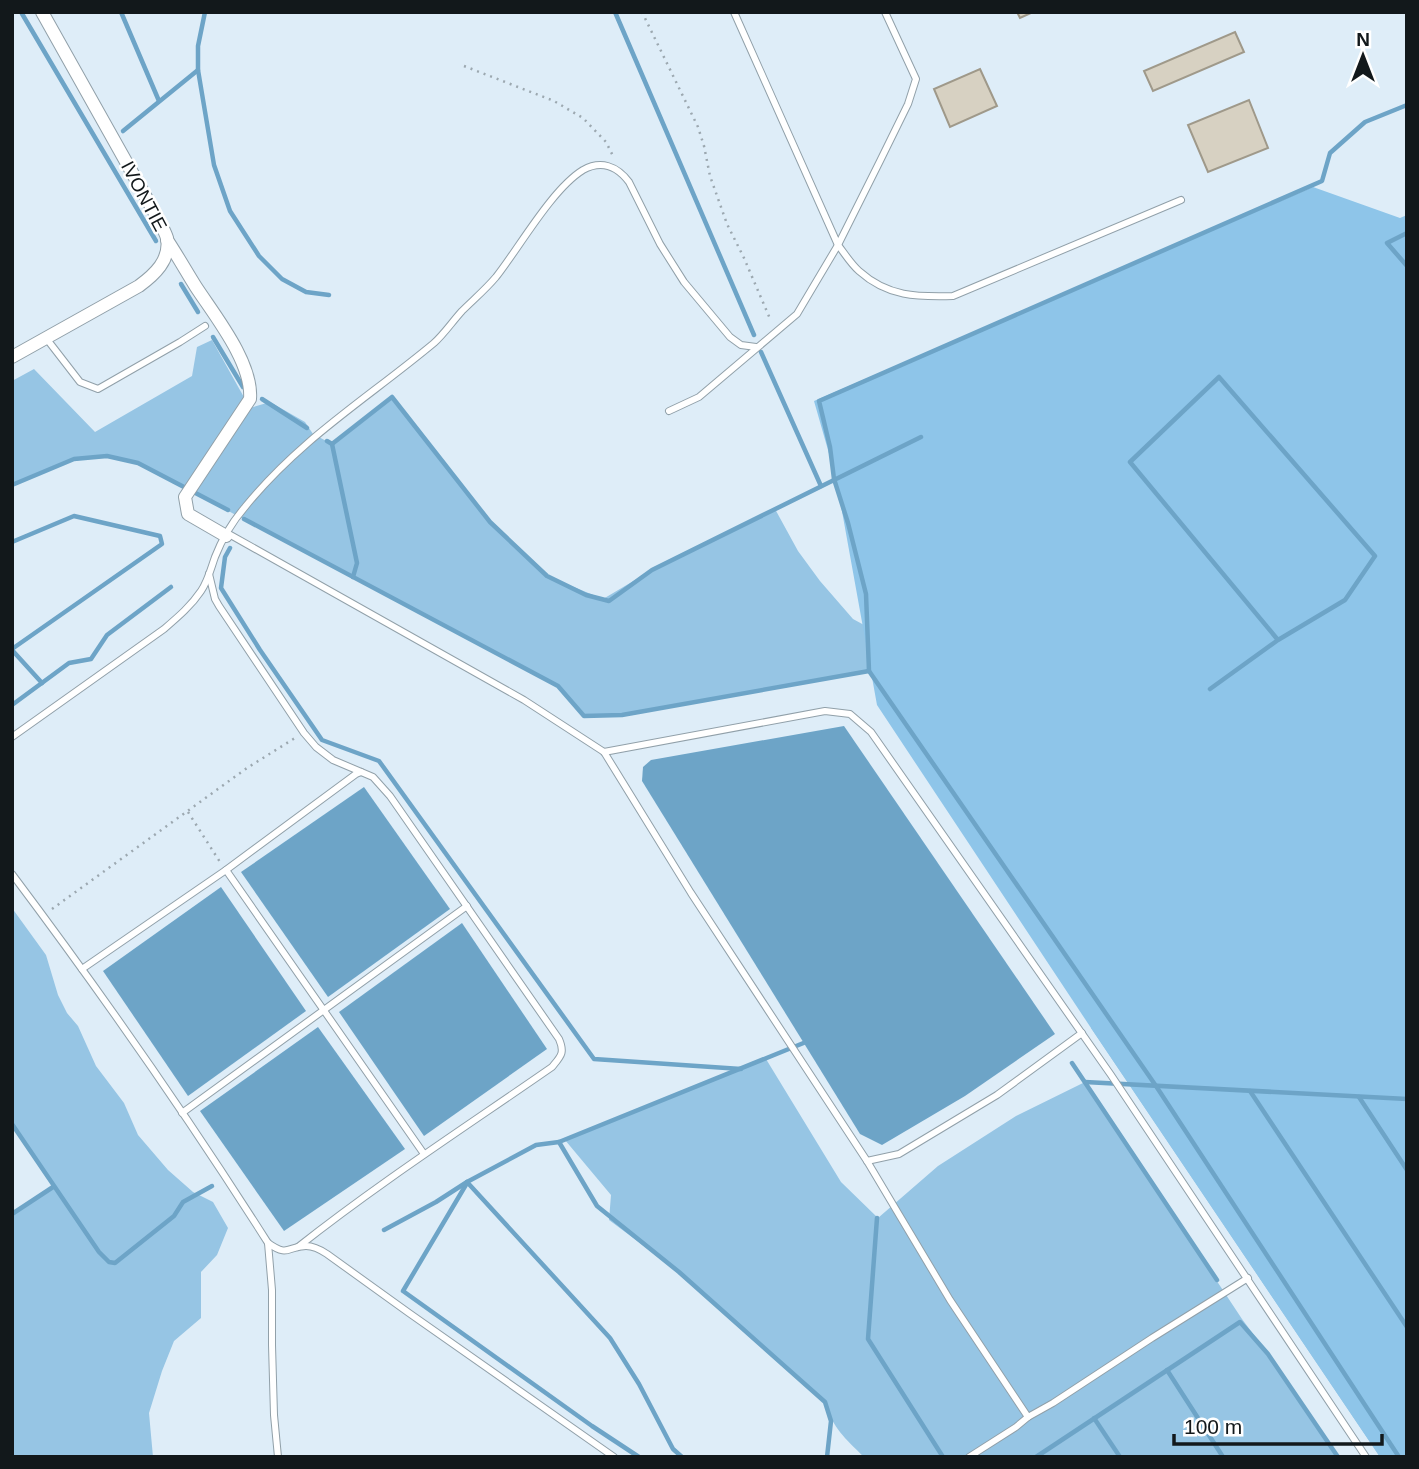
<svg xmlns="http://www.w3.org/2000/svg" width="1419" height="1469" viewBox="0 0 1419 1469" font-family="Helvetica,sans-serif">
<rect width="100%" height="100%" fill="#deedf8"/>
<g fill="#96c5e4">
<path d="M 212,340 L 250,408 L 270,402 L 305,422 L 313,434 L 332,444 L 392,397 L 490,522 L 547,576 L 603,599 L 652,570 L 775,509 L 798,551 L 820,581 L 853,619 L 888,638 L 1407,1457 L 1380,1457 L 1091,1028 L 1117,1030 L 869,671 L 622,715 L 584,716 L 558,686 L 138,463 L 107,456 L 74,459 L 12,485 L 12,381 L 34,369 L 95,432 L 192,376 L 197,347 Z"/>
<path d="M 12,908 L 46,955 L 58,995 L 67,1013 L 78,1026 L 96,1066 L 124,1103 L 138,1135 L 168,1170 L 193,1192 L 213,1202 L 228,1228 L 217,1255 L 201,1272 L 201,1318 L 174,1341 L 162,1371 L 149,1413 L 153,1457 L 12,1457 L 12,1214 L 53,1187 L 12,1124 Z"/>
<path d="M 766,1059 L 841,1182 L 878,1218 L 938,1166 L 1016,1116 L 1085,1082 L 1242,1319 L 1268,1354 L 1338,1457 L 864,1457 C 844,1437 834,1430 825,1402 L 679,1272 L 609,1220 L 611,1195 L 565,1140 Z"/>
</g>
<path fill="#8ec5e9" d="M 1313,187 L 1400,218 L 1407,215 L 1407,1457 L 1380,1457 L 1091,1028 L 877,705 L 836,478 L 814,401 Z"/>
<g fill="#6da4c7">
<path d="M 844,726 L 1055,1034 L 965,1096 L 882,1145 L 860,1134 L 642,781 L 643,767 L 651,760 Z"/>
<path d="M 364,787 L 450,909 L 328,997 L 241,872 Z"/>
<path d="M 221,887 L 306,1011 L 188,1096 L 103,971 Z"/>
<path d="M 462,923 L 547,1049 L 424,1136 L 339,1012 Z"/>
<path d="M 318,1027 L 405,1149 L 284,1231 L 200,1111 Z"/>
</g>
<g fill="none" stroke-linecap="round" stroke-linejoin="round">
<g stroke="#6da4c7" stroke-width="4.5">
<path d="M 21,12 L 156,241"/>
<path d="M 121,12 L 159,101"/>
<path d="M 205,12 L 198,46 L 198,70 L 214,165 L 230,211 L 259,256 L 282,279 L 306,292 L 329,295"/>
<path d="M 615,12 L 754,335"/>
<path d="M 123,131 L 198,70"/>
<path d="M 1407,233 L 1387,243 L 1407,266"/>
<path d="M 181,284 L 198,312"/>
<path d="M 213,337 L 243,387"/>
<path d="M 761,352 L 821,486"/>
<path d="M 262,399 L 307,428"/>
<path d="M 327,441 L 332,444 L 357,563 L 353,577"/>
<path d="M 332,444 L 392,397 L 490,522 L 547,576 L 586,595 L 609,601 L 652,570 L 921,437"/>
<path d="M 12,485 L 74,459 L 107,456 L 138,463 L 228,510"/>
<path d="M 244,519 L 558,686 L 584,716 L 622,715 L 869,671"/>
<path d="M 12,542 L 74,516 L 160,536 L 162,544 L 12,649"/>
<path d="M 230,548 L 225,557 L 221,588 L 260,650 L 322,740 L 379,761 L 594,1059 L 741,1069"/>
<path d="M 12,650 L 42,683"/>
<path d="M 1210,689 L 1278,640 L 1345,600 L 1375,556 L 1219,377 L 1130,462 L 1278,640"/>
<path d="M 12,705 L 69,663 L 91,659 L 107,635 L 171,587"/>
<path d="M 1072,1063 L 1217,1280"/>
<path d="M 1085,1082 L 1407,1099"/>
<path d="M 1250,1091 L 1407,1327"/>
<path d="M 1359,1097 L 1407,1170"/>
<path d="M 12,1124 L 99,1252 L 109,1262 L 115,1263 L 174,1216 L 183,1202 L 212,1186"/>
<path d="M 559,1142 L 597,1206 L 679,1272 L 825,1402 L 831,1421 L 827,1457"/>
<path d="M 467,1182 L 610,1338 L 639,1384 L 673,1449 L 682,1457"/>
<path d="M 467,1183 L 403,1291 L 592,1426 L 639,1457"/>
<path d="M 12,1214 L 53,1187"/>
<path d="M 877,1218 L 868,1339 L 943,1457"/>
<path d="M 384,1230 L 436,1202 L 467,1182 L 536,1145 L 559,1142 L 806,1042"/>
<path d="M 1167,1370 L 1223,1457"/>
<path d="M 1094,1418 L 1120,1457"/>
<path d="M 1036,1457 L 1240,1322 L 1268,1354 L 1338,1457"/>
<path d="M 1399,1457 L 1156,1086 L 869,671 L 866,594 L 848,523 L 834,479 L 830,447 L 819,401 L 1322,181 L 1330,153 L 1365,122 L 1407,105"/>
</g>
</g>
<g fill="#d7d1c2" stroke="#9f998a" stroke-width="2">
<path d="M 1017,12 L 1033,12 L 1020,18 Z"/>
<path d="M 1235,32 L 1244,52 L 1153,91 L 1144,71 Z"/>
<path d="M 980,69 L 997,106 L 950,127 L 934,89 Z"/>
<path d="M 1249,100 L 1268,148 L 1208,172 L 1188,125 Z"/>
</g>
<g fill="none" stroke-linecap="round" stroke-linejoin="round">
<g stroke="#91a0a9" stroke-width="8">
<g id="service">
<path d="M 734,12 L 838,245 C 845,254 851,264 859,271 C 888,297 917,297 953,296 L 1181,200"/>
<path d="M 46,338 L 80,382 L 98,389 L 180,342 L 205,326"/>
<path d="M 669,411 L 699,397 L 797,314 L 838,245 L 880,161 L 908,104 L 916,79 L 885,12"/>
<path d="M 227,533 L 524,700 L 604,752 L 691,893 L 867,1161 L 950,1300 L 1028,1417"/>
<path d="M 209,574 L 215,599 L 219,606 L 304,733 L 316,747 L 333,760 L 373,777 L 390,796 L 559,1039 C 565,1053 561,1056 552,1067 C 467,1126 379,1183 298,1247"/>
<path d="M 12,737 L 164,629 C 178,617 191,606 201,591 C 208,581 211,568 215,557 C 222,539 233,521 245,507 C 300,439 368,398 434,343 C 444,334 452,322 462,311 C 473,300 486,289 496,277 C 519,248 552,189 583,170 C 601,160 617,166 629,182 L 660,244 L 684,282 L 730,337 L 741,345 L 756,347"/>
<path d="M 604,752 L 825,711 L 850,714 L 871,732 L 1111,1075 L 1366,1457"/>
<path d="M 226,870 L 424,1154"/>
<path d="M 12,874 C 102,994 188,1117 268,1243 C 289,1258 287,1246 306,1246 C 314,1246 321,1250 327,1254 L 409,1313 L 614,1457"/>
<path d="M 82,969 L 226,870 L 356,774 L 361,772"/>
<path d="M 182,1113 L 467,906"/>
<path d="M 867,1161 L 899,1154 L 997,1095 L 1082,1033"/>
<path d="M 268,1243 L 272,1290 L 272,1345 L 274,1415 L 278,1457"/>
<path d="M 969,1457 L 1016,1427 L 1028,1417 L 1053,1403 L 1152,1338 L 1248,1278"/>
</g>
</g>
<g stroke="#91a0a9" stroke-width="14">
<g id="minor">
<path d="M 167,240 C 177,255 186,271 196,287 C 215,316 253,363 250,399 L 185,497 L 188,514 L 226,536"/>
<path d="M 12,357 L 139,286 C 154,275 171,260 167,238 C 165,231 160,223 157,217 L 42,12"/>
</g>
</g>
<g stroke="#9ca8b0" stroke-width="2.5" stroke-dasharray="2 5" stroke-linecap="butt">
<path d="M 642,12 L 698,127 L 704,146 L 710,176 L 727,224 L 744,258 L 771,321"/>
<path d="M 464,66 L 554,101 L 583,118 L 606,142 L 614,158"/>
<path d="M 188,812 L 220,862"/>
<path d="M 52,909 L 247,768 L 295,738"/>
</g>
<use href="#service" stroke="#fff" stroke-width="6"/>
<use href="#minor" stroke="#fff" stroke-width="12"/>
</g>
<g text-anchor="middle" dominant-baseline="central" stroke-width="5" stroke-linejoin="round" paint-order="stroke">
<g font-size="19" fill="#12181b" stroke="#fff">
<text transform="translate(144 196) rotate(62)">IVONTIE</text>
</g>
</g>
<rect width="1419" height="1469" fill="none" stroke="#12181b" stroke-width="28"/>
<g transform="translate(1363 56)" stroke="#ffffff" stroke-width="5" paint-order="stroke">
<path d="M0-5L12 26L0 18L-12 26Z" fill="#12181b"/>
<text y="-10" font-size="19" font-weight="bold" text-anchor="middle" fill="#12181b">N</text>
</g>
<path d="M1174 1434v10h208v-10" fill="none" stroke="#12181b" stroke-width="3.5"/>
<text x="1184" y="1434" font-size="21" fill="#12181b" stroke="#ffffff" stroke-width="5" paint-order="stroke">100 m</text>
</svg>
